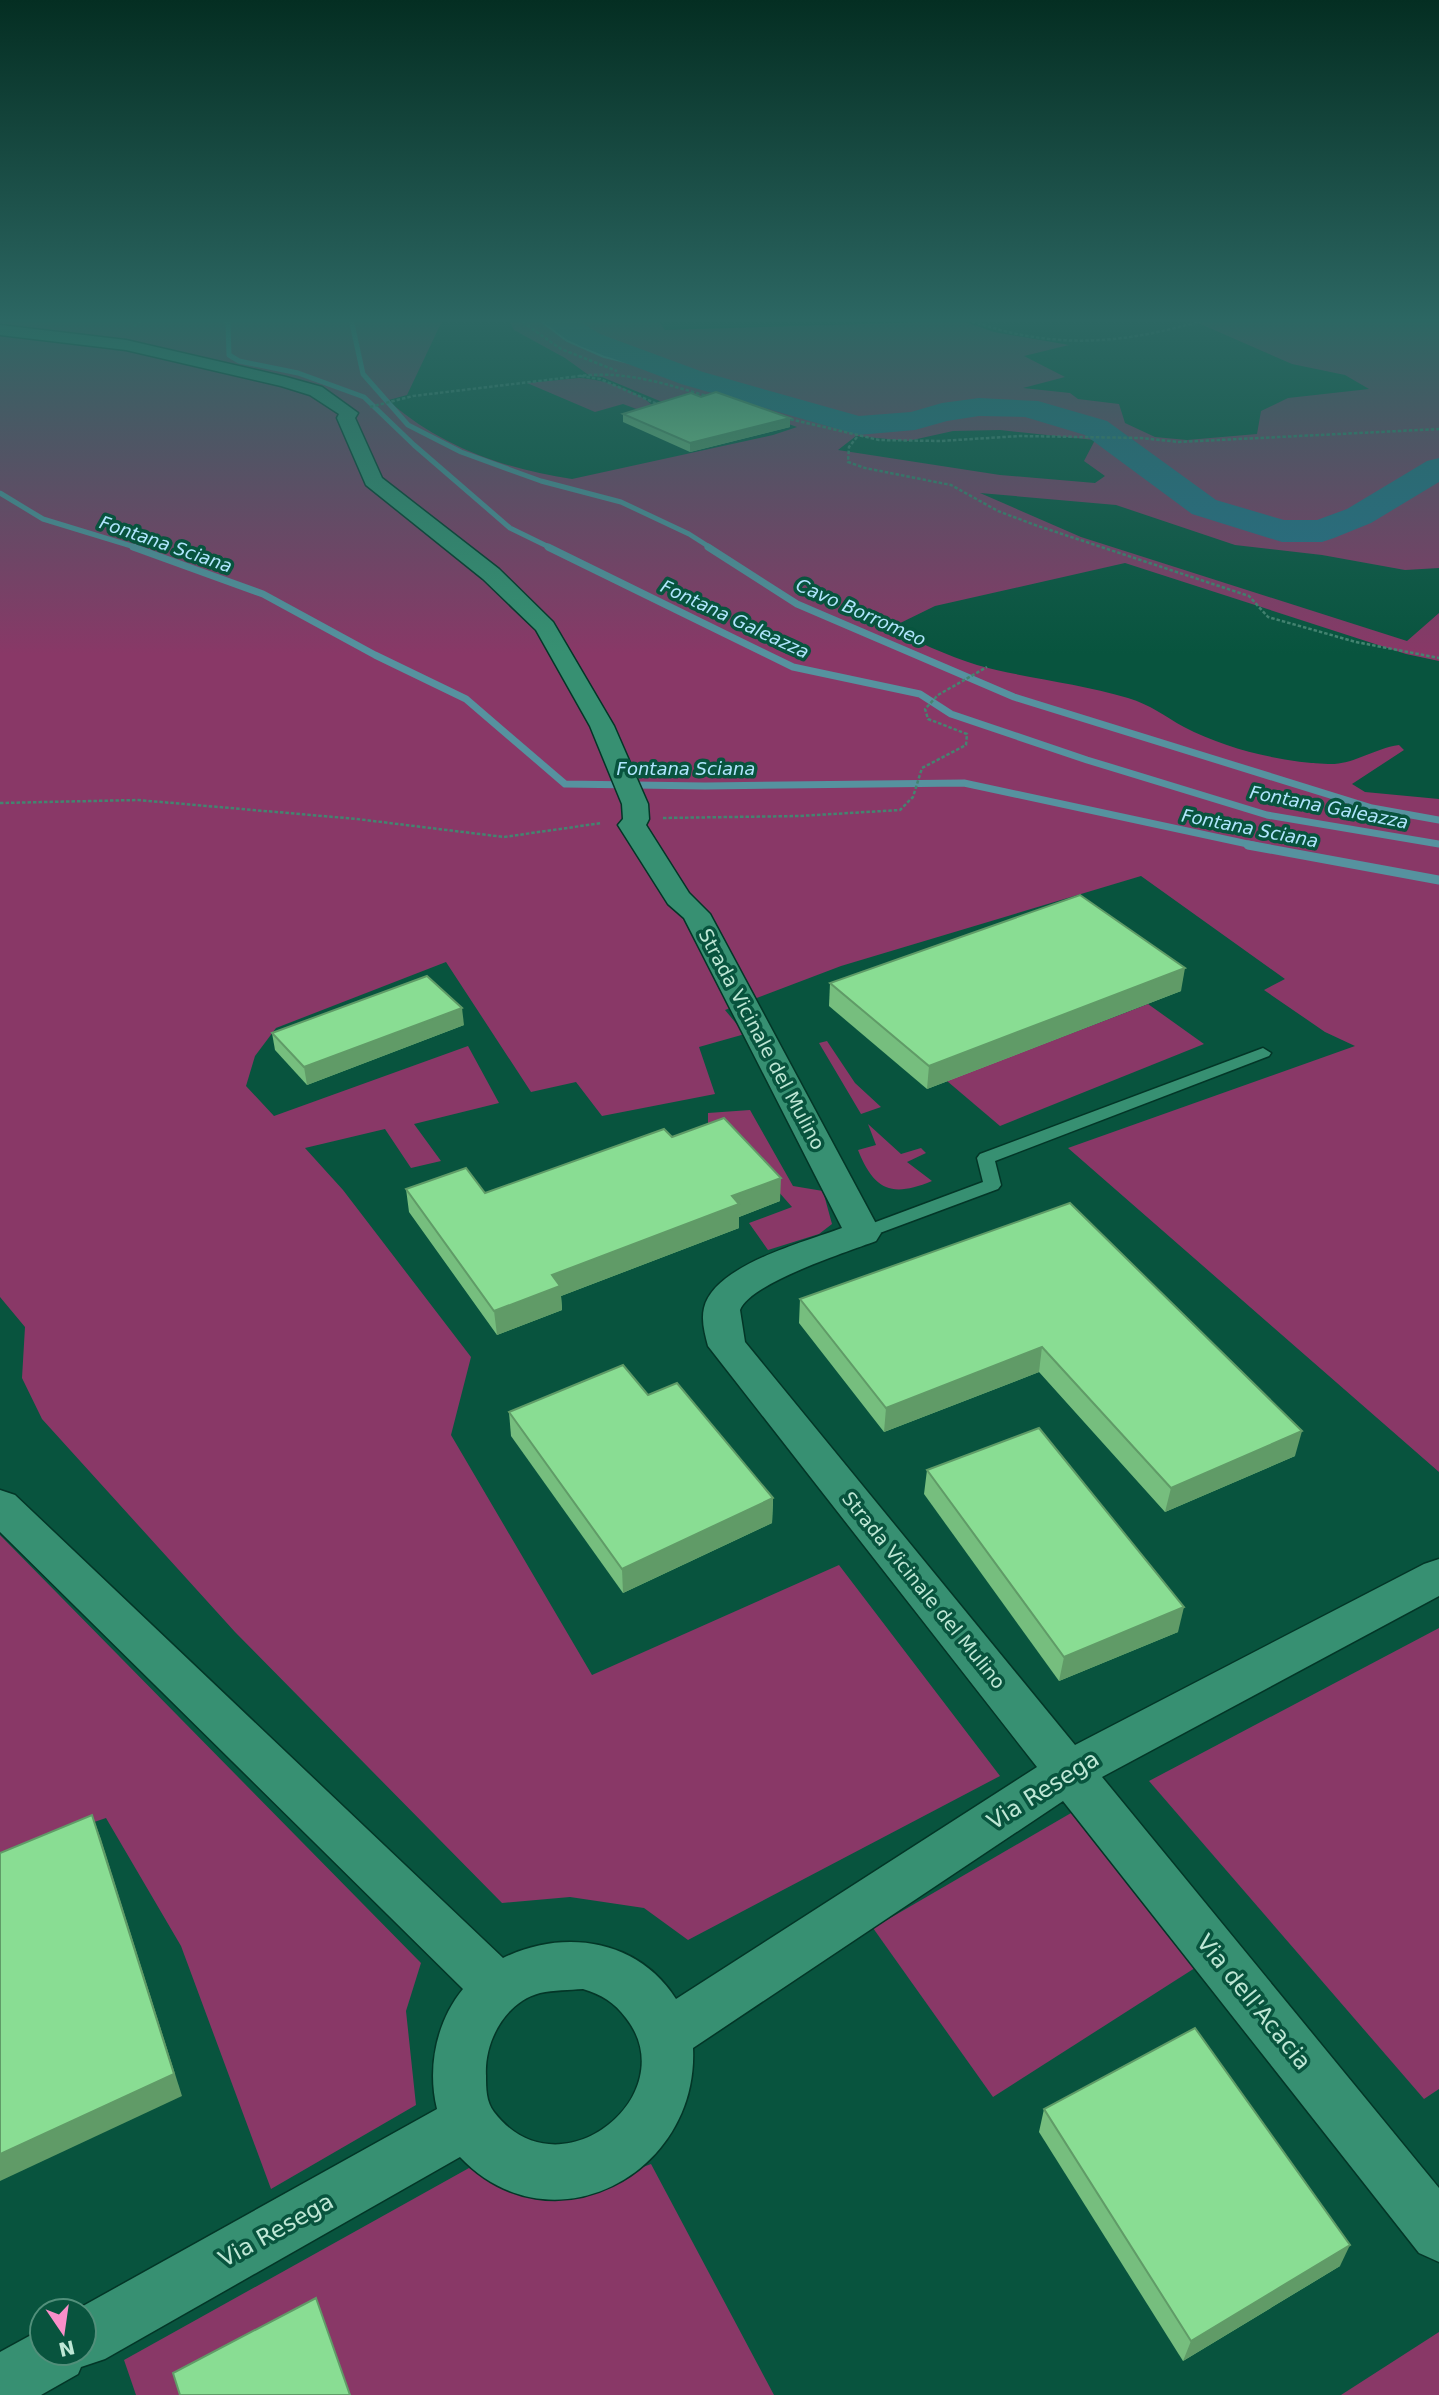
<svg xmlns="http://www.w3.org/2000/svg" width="1439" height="2395" viewBox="0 0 1439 2395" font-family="'DejaVu Sans',sans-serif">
<rect width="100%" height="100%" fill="#08543e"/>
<g fill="#893867" fill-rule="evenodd">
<path d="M 0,319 L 443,319 L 407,395 L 389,400 L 391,403 C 442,447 505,469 572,479 L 773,435 L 797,427 L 766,416 L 667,404 L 602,377 L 590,376 L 565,358 L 514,330 L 508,319 L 657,319 L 665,330 L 963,321 L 994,332 L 1069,345 L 1024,356 L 1065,377 L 1023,388 L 1070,393 L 1078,399 L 1119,404 L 1125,423 L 1155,437 L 1187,440 L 1257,434 L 1261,411 L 1288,398 L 1369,389 L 1345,375 L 1292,364 L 1189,319 L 1439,319 L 1439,568 L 1405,570 L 1322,555 L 1235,545 L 1116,505 L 980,493 L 1081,537 L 1407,641 L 1439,613 L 1439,661 L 1406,654 L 1125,563 L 935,606 L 888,629 C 918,641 947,656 977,665 C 1027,679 1079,683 1128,698 C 1151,705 1164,716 1184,727 C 1226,749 1281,762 1328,764 C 1354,765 1372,749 1399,745 L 1404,750 L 1352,784 L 1365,792 L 1439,799 L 1439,1472 L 1068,1148 L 1355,1046 L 1325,1032 L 1264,990 L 1285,979 L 1141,876 L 841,966 L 725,1010 L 745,1034 L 699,1047 L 715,1094 L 602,1116 L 576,1082 L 531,1092 L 446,962 L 276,1028 L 255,1056 L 246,1086 L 274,1116 L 468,1046 L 499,1103 L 414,1124 L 441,1161 L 411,1168 L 385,1129 L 305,1148 L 343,1190 L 471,1357 L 451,1435 L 592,1675 L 839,1565 L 1000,1776 L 688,1940 L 644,1908 L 570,1897 L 502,1903 L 235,1632 L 42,1419 L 22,1378 L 25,1327 L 0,1297 ZM 1000,430 L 1095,440 L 1084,461 L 1105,476 L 1095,483 L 1000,475 L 838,450 L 856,436 L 908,441 L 953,431 Z"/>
<path d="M 579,378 C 603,379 642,391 658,411 L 639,410 L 623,404 L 595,412 L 527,383 Z"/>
<path d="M 1148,1004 L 1204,1044 L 1000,1126 L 947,1081 Z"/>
<path d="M 827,1041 L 855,1083 L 881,1107 L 861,1114 L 819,1043 Z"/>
<path d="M 750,1110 L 793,1186 L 823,1191 L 832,1224 L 819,1234 L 768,1250 L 749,1223 L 792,1207 L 739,1147 L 708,1136 L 708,1113 Z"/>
<path d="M 868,1124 L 901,1154 L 921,1148 L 926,1153 L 907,1162 L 932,1181 C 891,1198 874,1190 858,1150 L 876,1145 Z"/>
<path d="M 0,1535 L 421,1963 L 406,2011 L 416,2105 L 271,2189 L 181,1946 L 106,1818 L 0,1854 Z"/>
<path d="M 1439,1628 L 1439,2089 L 1424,2099 L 1149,1781 Z"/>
<path d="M 1071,1813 L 1198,1966 L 993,2097 L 873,1928 Z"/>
<path d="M 651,2164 L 774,2395 L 136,2395 L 124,2360 L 469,2168 L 518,2190 L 572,2194 Z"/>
<path d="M 1439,2332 L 1439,2395 L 1341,2395 Z"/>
</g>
<path fill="#2a6e88" stroke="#56929f" stroke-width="2" d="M 538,319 L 573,319 L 604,340 L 692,378 L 604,357 L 567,341 Z"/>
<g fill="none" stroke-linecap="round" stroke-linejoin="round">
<g stroke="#56929f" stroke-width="5">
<path d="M 222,319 L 228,322 L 229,355 L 239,361 L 298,373 L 364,397 L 414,445 L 510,528 L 551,548"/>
<path d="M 351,319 L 363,374 L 408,425 L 461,452 L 541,481 L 621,502 L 689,534 L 711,548"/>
<path d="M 0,493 L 43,519 L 138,548"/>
</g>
<g stroke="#56929f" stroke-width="7">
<path d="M 133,547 L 263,594 L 375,655 L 466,699 L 565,784 L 705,786 L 964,783 L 1257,846"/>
<path d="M 548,547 L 793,667 L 920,694 L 951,714 L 1087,760 L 1267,815 L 1439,844"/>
<path d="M 708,547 L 797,604 L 1014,697 L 1372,808 L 1439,820"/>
</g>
<path stroke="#56929f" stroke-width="9" d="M 1248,845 L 1439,880"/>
<path fill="#2a6e88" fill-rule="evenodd" d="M 545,319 L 576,319 L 600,334 L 703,372 L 859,416 L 911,412 L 942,403 L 979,398 L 1038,401 L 1107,421 L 1216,500 L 1284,520 L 1317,520 L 1347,509 L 1427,461 L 1439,458 L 1439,482 L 1371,523 L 1334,538 L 1322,542 L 1282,542 L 1192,514 L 1085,435 L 1025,417 L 979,416 L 947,421 L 915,430 L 858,435 L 681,384 L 580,346 L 548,325 Z"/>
<g stroke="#033627" stroke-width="3">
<path id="service" d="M 1263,1048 L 1271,1053 L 1269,1056 L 995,1161 L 1001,1185 L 998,1189 L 869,1237 L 857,1237 L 854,1233 L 857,1229 L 983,1182 L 977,1158 L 980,1154 Z"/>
</g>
<g stroke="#033627" stroke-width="3">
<path id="minor" d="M 0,325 L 126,340 L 286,377 L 322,387 L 358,413 L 355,418 L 382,478 L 499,569 L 553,622 L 614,726 L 648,804 L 649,819 L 646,825 L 689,893 L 710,914 L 881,1233 L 876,1241 C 847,1252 750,1283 740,1310 L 745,1342 L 1075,1745 L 1424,1564 L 1439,1559 L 1439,1596 L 1102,1777 L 1439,2188 L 1439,2262 L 1419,2253 L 1063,1801 L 693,2048 C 699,2174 551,2253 460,2157 L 105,2359 L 81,2367 L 78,2374 L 41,2395 L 0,2395 L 0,2352 L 42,2329 L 42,2353 L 84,2353 L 84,2311 L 74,2311 L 437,2109 C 427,2068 436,2022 463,1989 L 0,1532 L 0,1490 L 15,1495 L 503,1958 C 564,1928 638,1939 676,1999 L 1037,1767 L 708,1346 C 705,1334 701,1321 704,1308 C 714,1265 805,1242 842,1228 L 684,918 L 668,904 L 618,825 L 623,819 L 622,804 L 590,726 L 536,630 L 483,579 L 366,485 L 337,418 L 339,414 L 310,395 L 281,386 L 126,350 L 0,335 ZM 583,1989 C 602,1995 614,2002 626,2018 C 686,2094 560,2198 494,2112 C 486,2102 486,2088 486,2076 C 484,2042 505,2002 540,1993 C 554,1990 569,1990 583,1989 Z"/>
</g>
<g stroke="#448470" stroke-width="2.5" stroke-dasharray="3.5 2" stroke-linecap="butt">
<path d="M 518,319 L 561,349 L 617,371"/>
<path d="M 967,319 C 1023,341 1082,346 1142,335 C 1167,331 1191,323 1216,319"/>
<path d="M 134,326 L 144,319"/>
<path d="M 581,376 L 600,379 L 655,403 L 659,408"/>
<path d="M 572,377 C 621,369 663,383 710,397"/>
<path d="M 370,407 L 413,396 L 572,377"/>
<path d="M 785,418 L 879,440 L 940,441 L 1020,436 L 1141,438 L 1179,442 L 1439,429"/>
<path d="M 857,437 L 849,447 L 848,462 L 865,468 L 951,485 L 998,511 L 1035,525 L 1249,596 L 1268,617 L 1356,642 L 1439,658"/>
<path d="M 0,803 L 138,800 L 357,819 L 504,837 L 602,823"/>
<path d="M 663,818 L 799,816 L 900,810 L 913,797 L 922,768 L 966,745 L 967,734 L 928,719 L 925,709 L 938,695 L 987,667"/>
</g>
<use href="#service" fill="#379072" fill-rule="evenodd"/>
<use href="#minor" fill="#379072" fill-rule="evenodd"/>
</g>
<g fill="#76be7e">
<path d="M 701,397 L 790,427 L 690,452 L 623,422 L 623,414 Z"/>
<path d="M 830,983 L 1181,991 L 927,1089 L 829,1006 Z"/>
<path d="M 464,1025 L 307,1085 L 275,1050 L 272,1033 Z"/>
<path d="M 672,1137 L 780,1201 L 739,1217 L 739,1228 L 561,1296 L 562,1310 L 497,1335 L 409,1212 L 406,1189 L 485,1193 Z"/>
<path d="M 1070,1203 L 1295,1456 L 1165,1512 L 1039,1372 L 884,1432 L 799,1323 L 800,1299 Z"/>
<path d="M 648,1395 L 773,1498 L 772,1523 L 623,1593 L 511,1436 L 509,1412 Z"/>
<path d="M 927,1470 L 1178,1632 L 1059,1681 L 924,1494 Z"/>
<path d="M 1044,2109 L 1340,2266 L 1183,2361 L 1039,2132 Z"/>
</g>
<g fill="#609b67">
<path d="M 790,418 L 790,427 L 690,452 L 690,443 Z"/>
<path d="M 1185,968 L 1181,991 L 927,1089 L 929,1066 Z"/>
<path d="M 462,1008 L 464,1025 L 307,1085 L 304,1067 Z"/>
<path d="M 781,1178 L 780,1201 L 739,1217 L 739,1228 L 561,1296 L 562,1310 L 497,1335 L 494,1311 L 552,1275 L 732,1196 Z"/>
<path d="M 1042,1347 L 1039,1372 L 884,1432 L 886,1408 Z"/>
<path d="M 1302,1431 L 1295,1456 L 1165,1512 L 1171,1488 Z"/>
<path d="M 773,1498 L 772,1523 L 623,1593 L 622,1569 Z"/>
<path d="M 1184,1607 L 1178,1632 L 1059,1681 L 1064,1657 Z"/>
<path d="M 92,1815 L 101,1839 L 182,2096 L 0,2181 L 0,2154 Z"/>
<path d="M 1350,2245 L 1340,2266 L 1183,2361 L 1191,2341 Z"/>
</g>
<g fill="#89dd93" stroke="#609b67" stroke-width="2">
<path d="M 716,392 L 790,418 L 690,443 L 623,414 L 691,393 L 701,397 Z"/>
<path d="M 1080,895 L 1185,968 L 929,1066 L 830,983 Z"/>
<path d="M 427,976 L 462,1008 L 304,1067 L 272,1033 Z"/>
<path d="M 724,1118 L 781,1178 L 732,1196 L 739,1204 L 552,1275 L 560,1286 L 494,1311 L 406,1189 L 466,1168 L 485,1193 L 664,1129 L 672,1137 Z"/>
<path d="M 1070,1203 L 1302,1431 L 1171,1488 L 1042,1347 L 886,1408 L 800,1299 Z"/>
<path d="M 623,1365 L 648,1395 L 677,1383 L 773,1498 L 622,1569 L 509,1412 Z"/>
<path d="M 1039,1428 L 1184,1607 L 1064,1657 L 927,1470 Z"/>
<path d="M 92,1815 L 174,2074 L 0,2154 L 0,1853 Z"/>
<path d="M 1195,2028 L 1350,2245 L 1191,2341 L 1044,2109 Z"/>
<path d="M 316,2298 L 350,2395 L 180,2395 L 173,2373 Z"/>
</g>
<linearGradient id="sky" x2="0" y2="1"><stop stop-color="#042e22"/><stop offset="0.49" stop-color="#2c6763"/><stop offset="1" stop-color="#2c6763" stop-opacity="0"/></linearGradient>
<rect width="1439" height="654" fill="url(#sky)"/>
<g text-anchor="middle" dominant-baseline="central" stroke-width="7" stroke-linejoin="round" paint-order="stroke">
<g font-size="18" font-style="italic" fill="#b0e6fe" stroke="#08543e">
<text transform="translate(166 544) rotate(19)">Fontana Sciana</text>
<text transform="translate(861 612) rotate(24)">Cavo Borromeo</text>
<text transform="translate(735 619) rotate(25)">Fontana Galeazza</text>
<text x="686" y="768">Fontana Sciana</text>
<text transform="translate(1329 807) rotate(11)">Fontana Galeazza</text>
<text transform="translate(1250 828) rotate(11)">Fontana Sciana</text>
</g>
<g font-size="19" fill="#bee7d5" stroke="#08543e">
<text transform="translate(762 1039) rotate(62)">Strada Vicinale del Mulino</text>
<text transform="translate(924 1590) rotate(51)">Strada Vicinale del Mulino</text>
</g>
<g font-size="23" fill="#bee7d5" stroke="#08543e">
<text transform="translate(1043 1790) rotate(-32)">Via Resega</text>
<text transform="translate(1254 2002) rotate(51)">Via dell'Acacia</text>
<text transform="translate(276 2230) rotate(-29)">Via Resega</text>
</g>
</g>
<g transform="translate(63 2332) rotate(167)"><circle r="33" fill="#08543e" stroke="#518f7a" stroke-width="2"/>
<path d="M0-5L12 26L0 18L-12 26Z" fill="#f98fc9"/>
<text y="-10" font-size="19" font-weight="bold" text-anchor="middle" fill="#bee7d5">N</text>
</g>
</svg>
